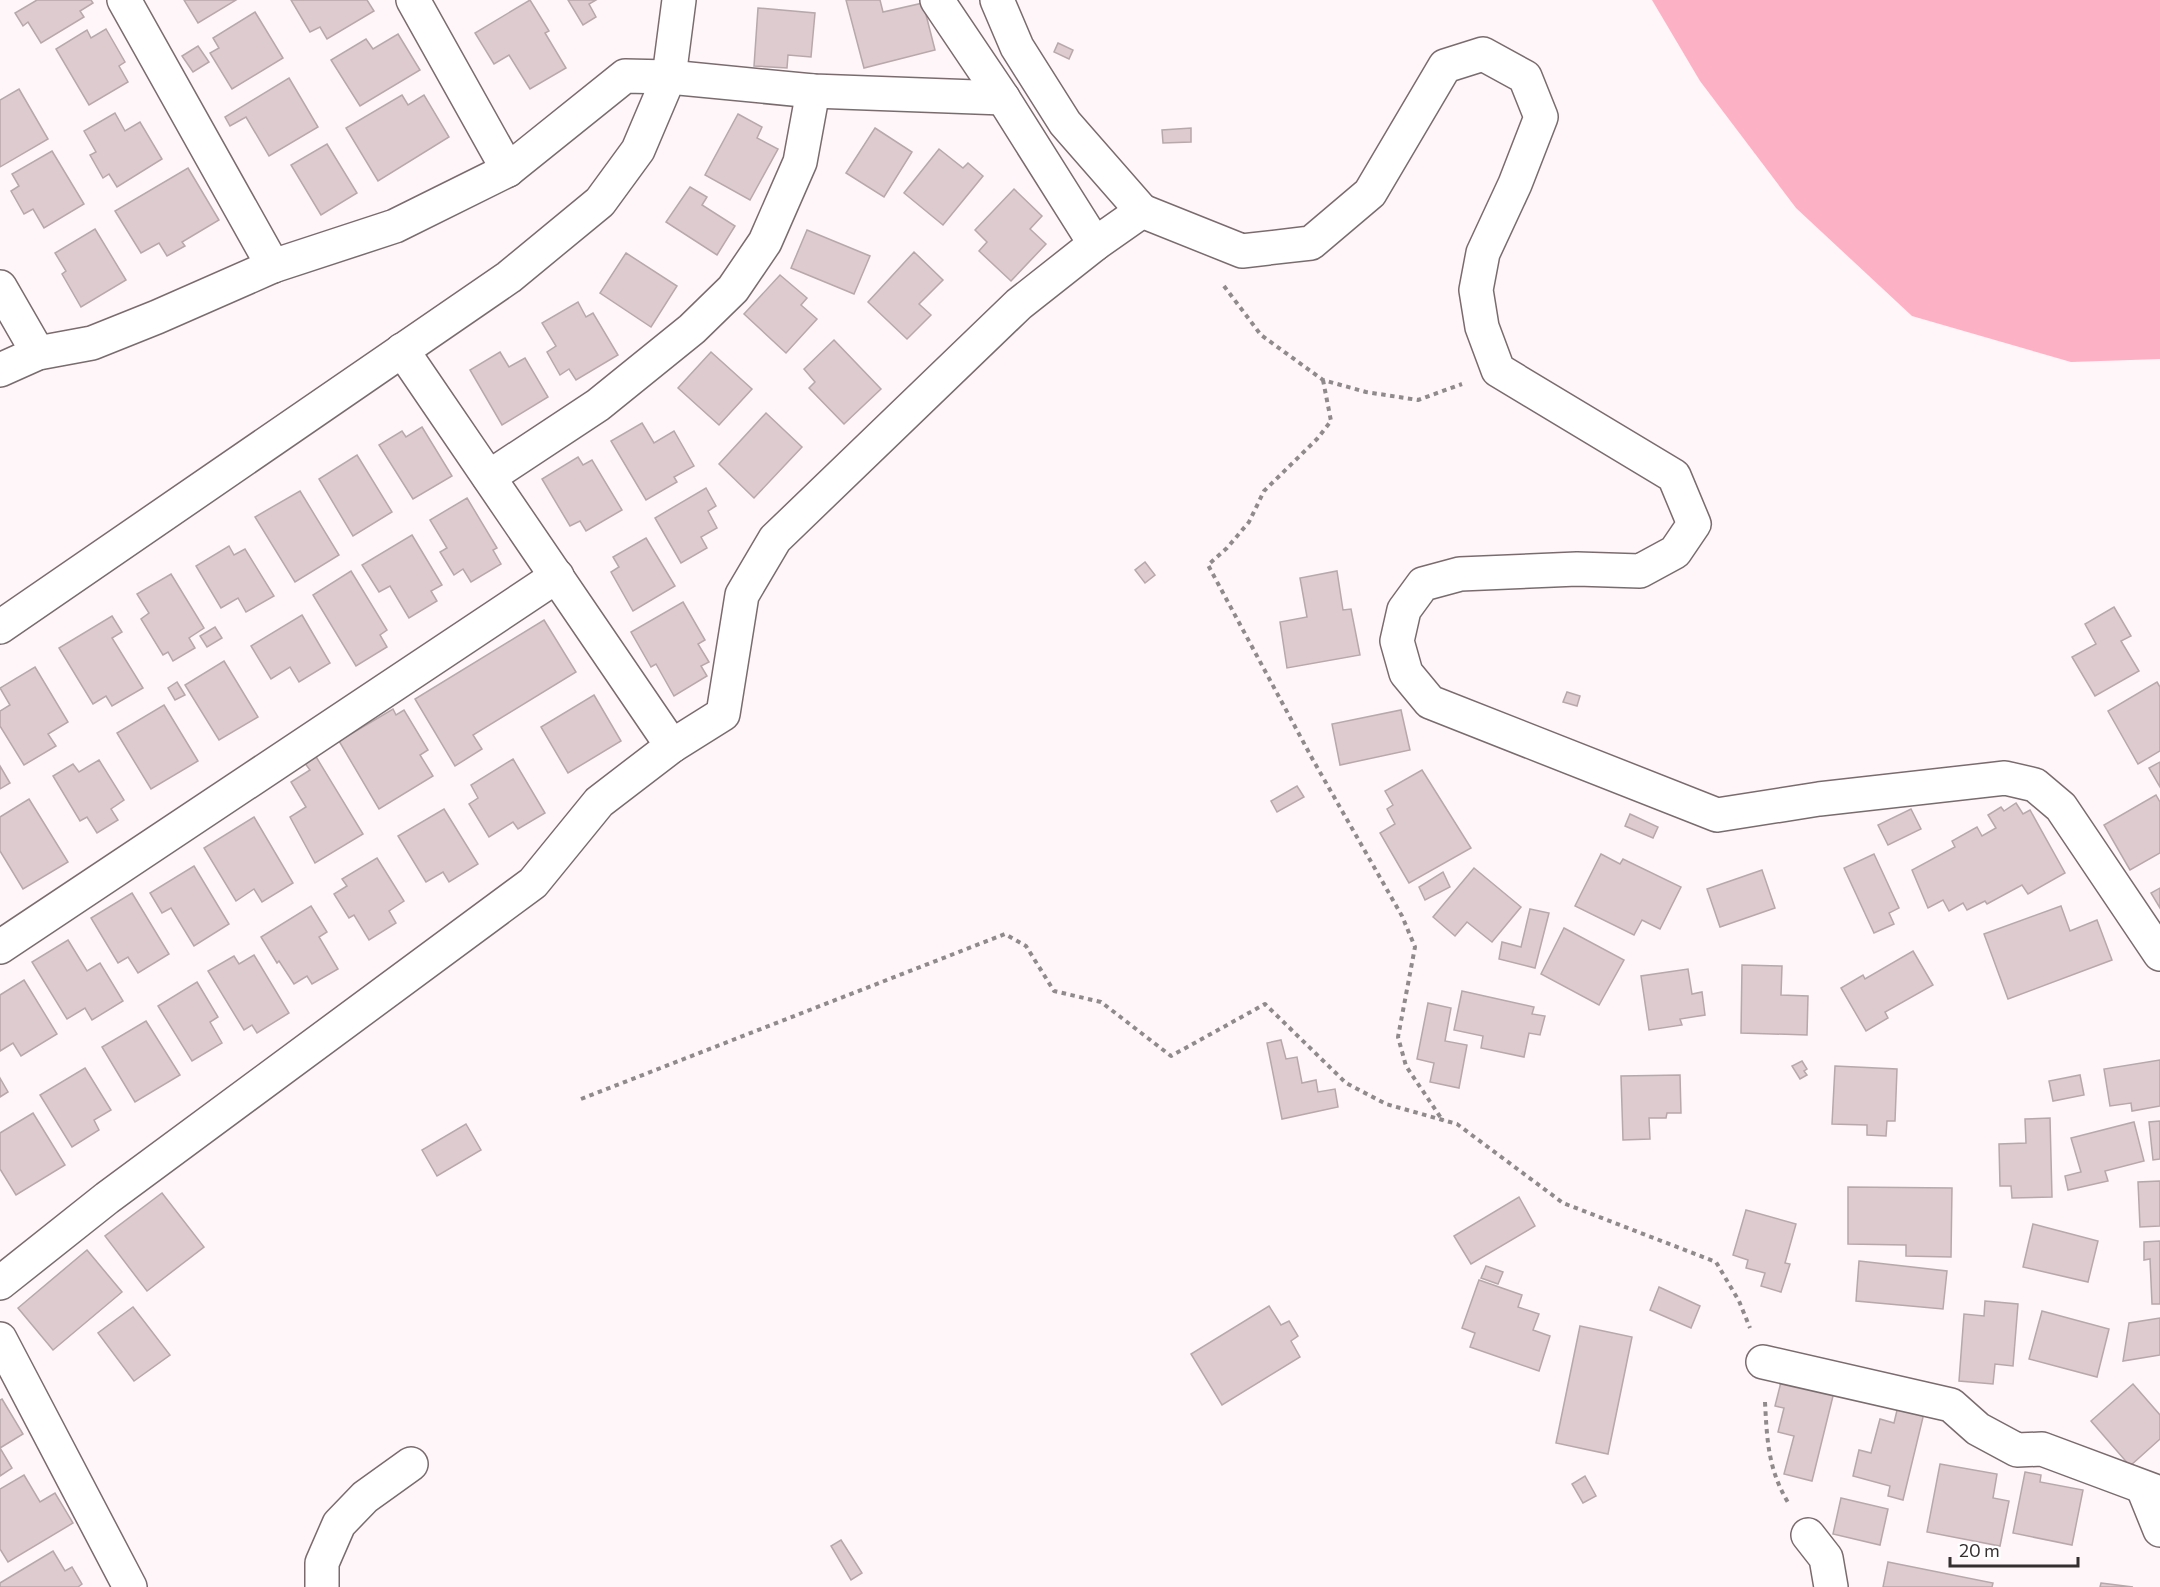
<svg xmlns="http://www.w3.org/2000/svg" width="2160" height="1587" viewBox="0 0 2160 1587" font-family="Commissioner,sans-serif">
<rect width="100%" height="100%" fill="#fef6f8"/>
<path fill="#fdb1c4" d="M 1652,0 L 2160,0 L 2160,359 L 2071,362 L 1912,316 L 1796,208 L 1700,81 Z"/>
<g fill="#ddcbcf" stroke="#b8a7ab" stroke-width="1.5">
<path d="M 37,0 L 91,0 L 93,3 L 80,11 L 84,17 L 41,43 L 28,22 L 23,26 L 15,13 Z"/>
<path d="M 184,0 L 236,0 L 198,23 Z"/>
<path d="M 291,0 L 367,0 L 374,11 L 327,39 L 320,27 L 310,32 Z"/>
<path d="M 530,0 L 549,31 L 545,33 L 566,68 L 530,89 L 509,55 L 494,64 L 475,33 Z"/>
<path d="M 568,0 L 596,0 L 589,4 L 596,17 L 583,25 Z"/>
<path d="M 846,0 L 880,0 L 883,12 L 923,3 L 935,50 L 864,68 Z"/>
<path d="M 758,8 L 815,13 L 811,57 L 788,55 L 787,68 L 754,66 Z"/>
<path d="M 255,12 L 283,58 L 232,89 L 210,53 L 219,48 L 213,38 Z"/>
<path d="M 106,29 L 125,62 L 119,66 L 128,82 L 89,105 L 56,49 L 87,30 L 91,38 Z"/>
<path d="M 398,34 L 420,70 L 360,106 L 331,60 L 366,39 L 373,49 Z"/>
<path d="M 1058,43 L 1073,50 L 1069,59 L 1054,52 Z"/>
<path d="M 198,46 L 209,62 L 193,72 L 182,56 Z"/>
<path d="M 289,78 L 318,127 L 269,156 L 246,117 L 230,126 L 225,117 Z"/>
<path d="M 19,89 L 48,139 L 0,167 L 0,100 Z"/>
<path d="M 402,95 L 408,105 L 424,95 L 449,137 L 378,181 L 346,128 Z"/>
<path d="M 115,113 L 125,131 L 140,122 L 162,159 L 117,187 L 109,174 L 103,178 L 90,155 L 96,152 L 84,131 Z"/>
<path d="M 738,114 L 762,127 L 757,138 L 778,149 L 750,200 L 705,175 Z"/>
<path d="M 875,128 L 912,152 L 884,197 L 846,173 Z"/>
<path d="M 1191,128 L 1191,142 L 1163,143 L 1162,130 Z"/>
<path d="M 327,144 L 357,193 L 321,215 L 291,165 Z"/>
<path d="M 939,149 L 963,168 L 968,163 L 983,176 L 943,225 L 904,193 Z"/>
<path d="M 52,151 L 84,204 L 44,228 L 33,209 L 24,214 L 11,191 L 19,186 L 12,174 Z"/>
<path d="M 188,168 L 219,220 L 182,242 L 185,246 L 167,256 L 159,243 L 141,253 L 115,211 Z"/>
<path d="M 690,187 L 707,197 L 702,205 L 735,226 L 717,255 L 666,222 Z"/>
<path d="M 1014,189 L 1042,216 L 1030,229 L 1046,244 L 1011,281 L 979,251 L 987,242 L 975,230 Z"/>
<path d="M 95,229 L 126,280 L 81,307 L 62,274 L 66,271 L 55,253 Z"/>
<path d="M 807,230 L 870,256 L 854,294 L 791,268 Z"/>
<path d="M 914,252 L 943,280 L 919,304 L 931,315 L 907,339 L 868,302 Z"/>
<path d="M 626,253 L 677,286 L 651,327 L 600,293 Z"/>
<path d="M 780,275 L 807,298 L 801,305 L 817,319 L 786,353 L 744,314 Z"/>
<path d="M 578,302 L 586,317 L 593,313 L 618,355 L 576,380 L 569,369 L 560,375 L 547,352 L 556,346 L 542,323 Z"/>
<path d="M 834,340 L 881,389 L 844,424 L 809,388 L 815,382 L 804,369 Z"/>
<path d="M 500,352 L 509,367 L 525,358 L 548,397 L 502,425 L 470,370 Z"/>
<path d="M 711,352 L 752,389 L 719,425 L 678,388 Z"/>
<path d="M 766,413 L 802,447 L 754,498 L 719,464 Z"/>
<path d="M 642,423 L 654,443 L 674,431 L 694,466 L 674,477 L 677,482 L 646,500 L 611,441 Z"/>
<path d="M 422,427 L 452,476 L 413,499 L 379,445 L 402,431 L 406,437 Z"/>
<path d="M 357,455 L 392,512 L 353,536 L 319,479 Z"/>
<path d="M 578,457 L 583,465 L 592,460 L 622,510 L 586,531 L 580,521 L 570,526 L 542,479 Z"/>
<path d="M 706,488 L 716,506 L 708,511 L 717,528 L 701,537 L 707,548 L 681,563 L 655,518 Z"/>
<path d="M 300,491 L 339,555 L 295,582 L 255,517 Z"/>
<path d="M 467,498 L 497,548 L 493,550 L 501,564 L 471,582 L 463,569 L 454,575 L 440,552 L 447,548 L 430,520 Z"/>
<path d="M 412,535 L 442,585 L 431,591 L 437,601 L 409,618 L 390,586 L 379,592 L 362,565 Z"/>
<path d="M 646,538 L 675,586 L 633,611 L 611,572 L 619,567 L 613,557 Z"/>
<path d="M 229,546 L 234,555 L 245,549 L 274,596 L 246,612 L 238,598 L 221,608 L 196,566 Z"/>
<path d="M 1145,562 L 1155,575 L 1145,583 L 1135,570 Z"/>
<path d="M 351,571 L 387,630 L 380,635 L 387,647 L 356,666 L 313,595 Z"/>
<path d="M 1337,571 L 1343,610 L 1351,609 L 1360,655 L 1287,668 L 1280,622 L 1307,617 L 1300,578 Z"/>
<path d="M 171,574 L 204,628 L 189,638 L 195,648 L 173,661 L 168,652 L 163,655 L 141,619 L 149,613 L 137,594 Z"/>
<path d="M 683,602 L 705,640 L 698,644 L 709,662 L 701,666 L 707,676 L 674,696 L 656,664 L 651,667 L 631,632 Z"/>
<path d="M 2114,607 L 2131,636 L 2121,641 L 2139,671 L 2095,696 L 2072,657 L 2096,644 L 2085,624 Z"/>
<path d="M 302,615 L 330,663 L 299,682 L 290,667 L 271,679 L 251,646 Z"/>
<path d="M 112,616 L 122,632 L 112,638 L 143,688 L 112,706 L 106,696 L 93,704 L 59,648 Z"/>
<path d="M 544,620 L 576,672 L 473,735 L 482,749 L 455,766 L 415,699 Z"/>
<path d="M 215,627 L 222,638 L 207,647 L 200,636 Z"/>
<path d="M 224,661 L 258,717 L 219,740 L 185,685 Z"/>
<path d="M 35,667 L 68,722 L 48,734 L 56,746 L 24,765 L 0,726 L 0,711 L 10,705 L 0,688 Z"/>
<path d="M 177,682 L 185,695 L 175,700 L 168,688 Z"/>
<path d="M 2157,682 L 2160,687 L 2160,751 L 2138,764 L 2108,711 Z"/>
<path d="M 1567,692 L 1580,696 L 1577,706 L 1563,702 Z"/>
<path d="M 594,695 L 621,741 L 568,773 L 541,727 Z"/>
<path d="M 164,705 L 198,761 L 151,789 L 117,733 Z"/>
<path d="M 393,709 L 396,715 L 404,710 L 428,750 L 420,755 L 433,776 L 379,809 L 339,741 Z"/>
<path d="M 1401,710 L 1410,750 L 1340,765 L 1332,724 Z"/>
<path d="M 315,755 L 363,834 L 315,863 L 290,817 L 306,807 L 291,782 L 310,770 L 304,762 Z"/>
<path d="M 513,759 L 545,813 L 518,829 L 513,822 L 489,837 L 469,804 L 478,798 L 471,785 Z"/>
<path d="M 99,760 L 124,800 L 111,809 L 118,820 L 97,833 L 87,817 L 80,821 L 53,776 L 73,764 L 79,772 Z"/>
<path d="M 2160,762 L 2160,787 L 2149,768 Z"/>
<path d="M 0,766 L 10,783 L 0,789 Z"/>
<path d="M 1422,770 L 1471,848 L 1409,883 L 1380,833 L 1395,824 L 1387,809 L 1393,805 L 1385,791 Z"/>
<path d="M 1297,786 L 1304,797 L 1277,812 L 1271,801 Z"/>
<path d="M 2156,795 L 2160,802 L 2160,853 L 2130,870 L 2104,825 Z"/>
<path d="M 29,799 L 68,862 L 23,889 L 0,851 L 0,817 Z"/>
<path d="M 2016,803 L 2023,814 L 2030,810 L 2065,873 L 2028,894 L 2022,885 L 1987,904 L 1985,901 L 1967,910 L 1963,903 L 1949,911 L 1943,900 L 1928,908 L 1912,870 L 1955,847 L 1952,841 L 1977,827 L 1982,836 L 1996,828 L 1988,815 L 2001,807 L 2004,811 Z"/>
<path d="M 444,809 L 478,864 L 449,882 L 443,872 L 426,882 L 398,836 Z"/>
<path d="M 1911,809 L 1921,829 L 1888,845 L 1878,825 Z"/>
<path d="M 1630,814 L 1658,827 L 1653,838 L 1625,826 Z"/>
<path d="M 254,817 L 293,883 L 262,902 L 254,889 L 236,901 L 204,848 Z"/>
<path d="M 1601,854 L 1620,864 L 1623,859 L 1681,887 L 1660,929 L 1642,920 L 1634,935 L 1575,906 Z"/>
<path d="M 1874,854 L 1899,908 L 1889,913 L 1894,924 L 1874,933 L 1844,868 Z"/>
<path d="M 377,858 L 404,901 L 389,911 L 396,923 L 369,940 L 354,915 L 349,918 L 334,894 L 347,886 L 342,879 Z"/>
<path d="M 194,866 L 229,924 L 194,946 L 171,908 L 162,913 L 150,893 Z"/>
<path d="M 1474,868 L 1521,907 L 1492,942 L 1467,922 L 1455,936 L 1433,917 Z"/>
<path d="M 1762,870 L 1775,908 L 1720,927 L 1707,889 Z"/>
<path d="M 1443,872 L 1450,887 L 1425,900 L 1419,887 Z"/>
<path d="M 2160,888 L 2160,908 L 2151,893 Z"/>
<path d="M 132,893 L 169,954 L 138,973 L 128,957 L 118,963 L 91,918 Z"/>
<path d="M 311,906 L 327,932 L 319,937 L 338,969 L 312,984 L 307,976 L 294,984 L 279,961 L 277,963 L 261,937 Z"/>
<path d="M 2061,906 L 2070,931 L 2097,920 L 2112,960 L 2008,999 L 1984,934 Z"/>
<path d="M 1530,909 L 1549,913 L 1535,968 L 1499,959 L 1502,942 L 1521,947 Z"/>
<path d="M 1564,928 L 1624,960 L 1599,1005 L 1541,974 Z"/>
<path d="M 68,940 L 87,971 L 100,963 L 123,1001 L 92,1020 L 85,1008 L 67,1019 L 32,962 Z"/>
<path d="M 1913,951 L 1933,985 L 1885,1012 L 1888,1018 L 1866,1031 L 1841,988 L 1863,975 L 1865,979 Z"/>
<path d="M 254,955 L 289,1013 L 257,1033 L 252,1025 L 244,1030 L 208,971 L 234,956 L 239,964 Z"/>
<path d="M 1742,965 L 1782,966 L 1781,995 L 1808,996 L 1807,1035 L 1741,1033 Z"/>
<path d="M 1688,969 L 1692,994 L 1702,992 L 1705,1015 L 1680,1019 L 1682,1025 L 1649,1030 L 1641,976 Z"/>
<path d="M 24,980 L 57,1034 L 21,1056 L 13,1043 L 0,1051 L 0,995 Z"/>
<path d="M 197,982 L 218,1017 L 210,1022 L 222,1043 L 192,1061 L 158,1006 Z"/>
<path d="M 1462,991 L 1534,1007 L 1532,1014 L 1545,1016 L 1540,1035 L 1529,1033 L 1524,1057 L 1481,1048 L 1483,1036 L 1454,1030 Z"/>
<path d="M 1428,1003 L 1451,1008 L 1445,1041 L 1467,1045 L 1459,1088 L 1430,1082 L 1434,1063 L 1417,1059 Z"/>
<path d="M 146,1021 L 180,1075 L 135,1102 L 102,1047 Z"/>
<path d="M 1281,1040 L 1286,1059 L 1297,1057 L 1302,1083 L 1316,1080 L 1318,1092 L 1335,1089 L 1338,1107 L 1282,1119 L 1267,1043 Z"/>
<path d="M 2160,1060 L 2160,1106 L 2132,1111 L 2131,1103 L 2110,1106 L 2104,1069 Z"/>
<path d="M 1802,1061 L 1807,1069 L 1804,1071 L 1807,1075 L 1800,1079 L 1792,1066 Z"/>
<path d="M 1835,1066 L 1897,1069 L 1895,1121 L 1887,1121 L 1886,1136 L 1867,1135 L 1867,1125 L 1832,1124 Z"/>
<path d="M 85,1068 L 111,1110 L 94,1120 L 99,1130 L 72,1147 L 40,1095 Z"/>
<path d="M 1680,1075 L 1681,1113 L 1667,1113 L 1666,1118 L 1649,1118 L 1650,1139 L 1623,1140 L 1621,1076 Z"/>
<path d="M 2080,1075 L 2084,1095 L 2053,1101 L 2049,1081 Z"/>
<path d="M 0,1078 L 8,1092 L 0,1097 Z"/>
<path d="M 33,1113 L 65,1165 L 16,1195 L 0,1169 L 0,1133 Z"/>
<path d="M 2050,1118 L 2052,1197 L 2012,1198 L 2011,1186 L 2000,1186 L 1999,1144 L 2026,1143 L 2025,1119 Z"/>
<path d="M 2160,1121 L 2160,1159 L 2153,1160 L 2149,1122 Z"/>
<path d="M 2134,1122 L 2144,1161 L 2105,1171 L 2108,1181 L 2068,1190 L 2065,1176 L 2081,1172 L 2071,1138 Z"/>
<path d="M 466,1124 L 481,1150 L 437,1176 L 422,1150 Z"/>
<path d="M 2160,1181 L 2160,1226 L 2140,1227 L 2138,1182 Z"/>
<path d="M 1848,1187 L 1952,1188 L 1951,1257 L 1906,1256 L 1906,1245 L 1848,1244 Z"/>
<path d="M 162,1193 L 204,1247 L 147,1291 L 105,1236 Z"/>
<path d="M 1519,1197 L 1535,1226 L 1471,1264 L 1454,1236 Z"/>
<path d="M 1746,1210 L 1796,1224 L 1785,1263 L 1790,1264 L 1781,1292 L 1761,1286 L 1765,1273 L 1746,1268 L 1748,1260 L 1733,1255 Z"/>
<path d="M 2033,1224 L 2098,1241 L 2088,1282 L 2023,1267 Z"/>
<path d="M 2160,1241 L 2160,1304 L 2152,1304 L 2150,1259 L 2144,1260 L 2144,1242 Z"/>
<path d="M 87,1250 L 122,1292 L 53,1350 L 18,1308 Z"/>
<path d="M 1859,1261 L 1947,1271 L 1943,1309 L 1856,1301 Z"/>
<path d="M 1486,1266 L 1503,1272 L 1498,1284 L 1481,1278 Z"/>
<path d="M 1479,1280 L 1522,1295 L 1518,1307 L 1539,1314 L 1533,1330 L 1550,1336 L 1539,1371 L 1470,1347 L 1475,1333 L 1462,1328 Z"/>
<path d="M 1659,1287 L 1700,1306 L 1691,1328 L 1650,1310 Z"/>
<path d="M 1985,1301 L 2018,1304 L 2013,1366 L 1995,1364 L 1993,1384 L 1959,1381 L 1964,1314 L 1984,1316 Z"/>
<path d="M 1269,1306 L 1281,1325 L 1289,1321 L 1298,1336 L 1291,1341 L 1300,1357 L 1222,1405 L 1191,1354 Z"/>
<path d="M 133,1307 L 170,1355 L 134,1381 L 98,1333 Z"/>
<path d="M 2042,1311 L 2109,1329 L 2097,1377 L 2029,1359 Z"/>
<path d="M 2160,1318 L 2160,1355 L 2123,1361 L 2129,1323 Z"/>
<path d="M 1580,1326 L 1632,1337 L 1608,1454 L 1556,1443 Z"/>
<path d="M 1782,1378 L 1834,1392 L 1812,1481 L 1784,1474 L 1794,1436 L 1778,1432 L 1784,1408 L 1775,1406 Z"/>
<path d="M 2133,1384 L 2160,1415 L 2160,1439 L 2130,1466 L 2091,1421 Z"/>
<path d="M 2,1399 L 23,1434 L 0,1448 L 12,1468 L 0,1476 L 0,1400 Z"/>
<path d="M 1898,1406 L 1924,1413 L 1903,1500 L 1888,1496 L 1890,1486 L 1853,1476 L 1859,1450 L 1871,1453 L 1880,1419 L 1894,1423 Z"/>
<path d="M 1940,1464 L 1997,1474 L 1993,1498 L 2009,1501 L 2000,1546 L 1927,1532 Z"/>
<path d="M 2025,1472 L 2041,1475 L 2040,1482 L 2083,1490 L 2072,1545 L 2013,1533 Z"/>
<path d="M 24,1475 L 40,1502 L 55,1493 L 73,1523 L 8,1562 L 0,1549 L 0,1489 Z"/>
<path d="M 1585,1476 L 1596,1496 L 1583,1503 L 1572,1484 Z"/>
<path d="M 1841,1498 L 1888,1509 L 1880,1545 L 1833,1534 Z"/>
<path d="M 841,1540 L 862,1573 L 851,1580 L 831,1546 Z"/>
<path d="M 53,1551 L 65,1571 L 72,1567 L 82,1584 L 78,1587 L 0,1587 L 0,1583 Z"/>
<path d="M 1888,1562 L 1993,1583 L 1992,1587 L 1883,1587 Z"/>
<path d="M 2101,1583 L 2133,1587 L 2100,1587 Z"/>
</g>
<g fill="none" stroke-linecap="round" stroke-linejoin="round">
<g stroke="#7b6b6f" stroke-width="36">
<g id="street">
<path d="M 124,0 L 273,266"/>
<path d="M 413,0 L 508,170"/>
<path d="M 937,0 L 1003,98 L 1095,244"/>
<path d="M 997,0 L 1017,47 L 1065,123 L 1142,211"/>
<path d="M 0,287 L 38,353"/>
<path d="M 402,350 L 672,746"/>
<path d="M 0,370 L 38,353 L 92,343 L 157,317 L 273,266 L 395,226 L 508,170 L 625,76 L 669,77 L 813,91 L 1003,98"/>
<path d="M 489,477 L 598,405 L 692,329 L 733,289 L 765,242 L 800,162 L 813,91"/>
<path d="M 0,947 L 557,576"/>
<path d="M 0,1283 L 107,1198 L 533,883 L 599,802 L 672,746 L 723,714 L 742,595 L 775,539 L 1019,304 L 1095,244 L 1142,211 L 1242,251 L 1311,243 L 1370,193 L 1445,66 L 1483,54 L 1525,77 L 1541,117 L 1515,184 L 1483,253 L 1476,290 L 1482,327 L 1498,370 L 1674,476 L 1694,524 L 1675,552 L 1640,571 L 1577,569 L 1460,574 L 1423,584 L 1404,610 L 1397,641 L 1406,673 L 1430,702 L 1717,815 L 1819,799 L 2005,778 L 2035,785 L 2061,807 L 2160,954"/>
<path d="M 0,1339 L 130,1587"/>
<path d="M 1763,1362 L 1951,1405 L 1978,1429 L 2017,1450 L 2042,1449 L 2160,1493"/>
<path d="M 2143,1488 L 2160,1530"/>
<path d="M 1808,1535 L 1826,1558 L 1831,1587"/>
<path d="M 322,1587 L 322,1563 L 339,1524 L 365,1497 L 411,1464"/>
</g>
</g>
<g stroke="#7b6b6f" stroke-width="36">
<path id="secondary" d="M 0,627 L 509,277 L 600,202 L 638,150 L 669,77 L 679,0"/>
</g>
<g stroke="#918a8c" stroke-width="4" stroke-dasharray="4.5 4.5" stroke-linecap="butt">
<path d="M 1224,286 L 1261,335 L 1323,380 L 1366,392 L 1418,400 L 1462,384"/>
<path d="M 1323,380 L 1331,421 L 1317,439 L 1264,491 L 1249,522 L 1227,548 L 1208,565 L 1313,760 L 1402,916 L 1415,947 L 1398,1037 L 1406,1066 L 1443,1121"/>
<path d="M 581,1099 L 1005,934 L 1026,946 L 1054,991 L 1101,1002 L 1171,1056 L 1265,1004 L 1346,1083 L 1386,1104 L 1457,1124 L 1563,1203 L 1716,1262 L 1739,1301 L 1750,1328"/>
<path d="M 1765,1402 C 1767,1440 1768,1470 1789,1504"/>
</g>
<use href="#street" stroke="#fff" stroke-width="33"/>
<use href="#secondary" stroke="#fff" stroke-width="33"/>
</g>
<path d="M1950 1557v9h128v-9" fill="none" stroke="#352f30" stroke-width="3"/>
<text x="1959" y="1557" font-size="18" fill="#352f30" stroke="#ffffff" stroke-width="4.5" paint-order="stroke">20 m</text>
</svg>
